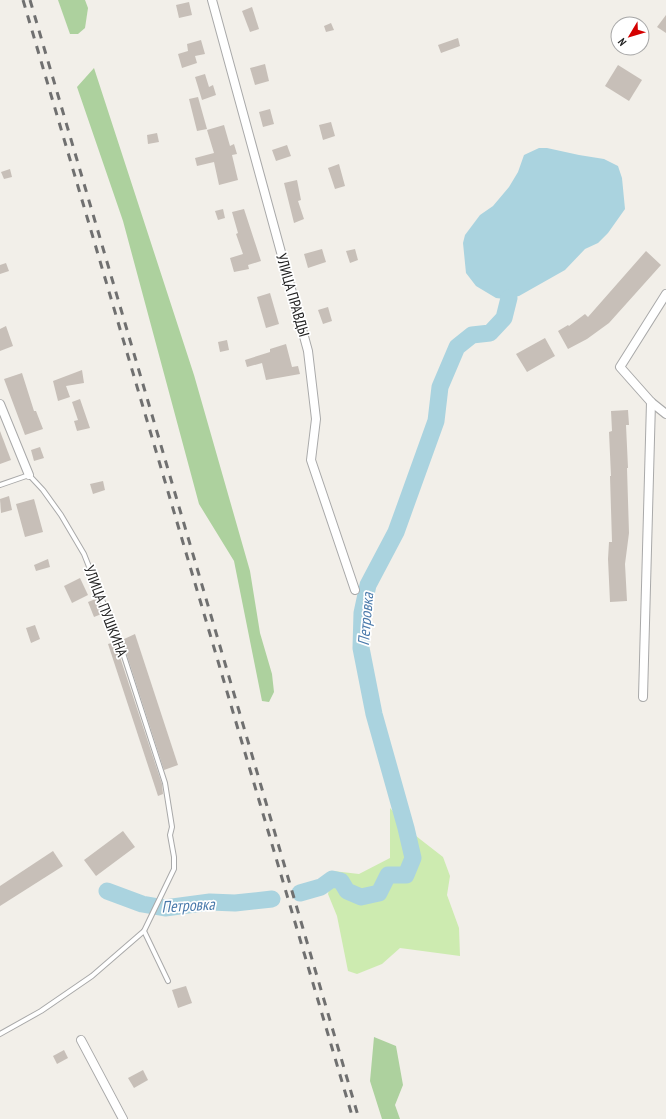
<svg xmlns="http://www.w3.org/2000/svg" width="666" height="1119" viewBox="0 0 666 1119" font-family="'PT Sans Narrow',sans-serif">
<rect width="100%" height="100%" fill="#f2efe9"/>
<path fill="#cdebb0" d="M 390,808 L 416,836 L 443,857 L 450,876 L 447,895 L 459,928 L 460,956 L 400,948 L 382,964 L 357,974 L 348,971 L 337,916 L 328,894 L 333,871 L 359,874 L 390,858 Z"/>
<g fill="#add19e">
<path d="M 58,0 L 85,0 L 88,8 L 85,28 L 78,34 L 70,34 Z"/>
<path d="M 94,68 L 194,375 L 250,571 L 260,633 L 272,674 L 274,692 L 269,702 L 262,701 L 234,561 L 199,504 L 123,221 L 77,87 Z"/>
<path d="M 374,1037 L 396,1046 L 403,1085 L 395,1105 L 400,1119 L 382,1119 L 370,1081 Z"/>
</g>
<path fill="#aad3df" d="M 539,148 L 547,148 L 579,155 L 604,159 L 618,166 L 622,178 L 625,209 L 608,233 L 598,243 L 585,249 L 565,270 L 519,296 L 504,299 L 496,298 L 476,286 L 466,273 L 463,243 L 465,235 L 480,215 L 493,206 L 509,187 L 518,172 L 524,155 Z"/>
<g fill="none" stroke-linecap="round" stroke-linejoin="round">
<g stroke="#aad3df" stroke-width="17">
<path d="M 107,891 L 142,904 L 165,908 L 210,902 L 235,903 L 272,899"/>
<path d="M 300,893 L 321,887 L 332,879 L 341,881 L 347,891 L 361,897 L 379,893 L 388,875 L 406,875 L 413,858 L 406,828 L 374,714 L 361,648 L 362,613 L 368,585 L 396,532 L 436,421 L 440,387 L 457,347 L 472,335 L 490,333 L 504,318 L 509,298"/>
</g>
</g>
<g fill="#c7bfb8">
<path d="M 189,2 L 192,15 L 179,18 L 176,5 Z"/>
<path d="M 252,7 L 259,29 L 250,32 L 242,11 Z"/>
<path d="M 666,15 L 666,33 L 657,27 Z"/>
<path d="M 331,23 L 334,30 L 326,32 L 324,26 Z"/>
<path d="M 458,38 L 460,46 L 441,53 L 438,45 Z"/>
<path d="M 201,40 L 205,54 L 195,56 L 197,63 L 182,68 L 178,54 L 188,51 L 187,44 Z"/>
<path d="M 265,64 L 269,81 L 255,85 L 250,68 Z"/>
<path d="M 618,65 L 642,80 L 629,101 L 605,86 Z"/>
<path d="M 205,74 L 209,87 L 213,85 L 216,95 L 202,100 L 195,77 Z"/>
<path d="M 198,97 L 207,129 L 197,131 L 189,99 Z"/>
<path d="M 270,109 L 274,124 L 263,127 L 259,112 Z"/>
<path d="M 331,122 L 335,136 L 323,140 L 319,125 Z"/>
<path d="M 224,125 L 230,146 L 234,144 L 237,154 L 232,155 L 238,180 L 219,185 L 214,162 L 197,166 L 195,158 L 214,153 L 207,130 Z"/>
<path d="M 157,133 L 159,142 L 148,144 L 147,135 Z"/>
<path d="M 287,145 L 291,156 L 276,161 L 272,150 Z"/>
<path d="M 339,164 L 345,186 L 335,189 L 328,168 Z"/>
<path d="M 10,169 L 12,177 L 4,179 L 1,172 Z"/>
<path d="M 297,180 L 301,200 L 298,201 L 304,219 L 294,223 L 284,183 Z"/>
<path d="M 223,209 L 225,218 L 218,220 L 215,211 Z"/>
<path d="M 244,209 L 261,261 L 248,265 L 249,269 L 234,272 L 230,258 L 243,254 L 236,234 L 238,233 L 232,212 Z"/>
<path d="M 322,249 L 326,262 L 308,268 L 304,254 Z"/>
<path d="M 355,249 L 358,260 L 350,263 L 346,251 Z"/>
<path d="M 646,251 L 661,265 L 609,323 L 587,339 L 568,349 L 558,331 L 568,325 L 569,326 L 585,314 L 588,317 Z"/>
<path d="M 6,263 L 9,271 L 0,274 L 0,265 Z"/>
<path d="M 270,293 L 279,324 L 266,328 L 257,297 Z"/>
<path d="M 328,307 L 332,321 L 323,324 L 318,310 Z"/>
<path d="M 6,326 L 13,346 L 0,351 L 0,329 Z"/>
<path d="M 545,338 L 555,356 L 527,372 L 516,354 Z"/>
<path d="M 227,340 L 229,350 L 220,352 L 218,342 Z"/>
<path d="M 286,344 L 292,367 L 298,366 L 300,374 L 266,380 L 262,363 L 247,367 L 245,360 L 270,352 L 270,349 Z"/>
<path d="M 82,370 L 84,383 L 66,386 L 70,397 L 58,401 L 53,381 Z"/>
<path d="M 22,373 L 34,411 L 36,411 L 43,429 L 25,435 L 4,379 Z"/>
<path d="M 80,399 L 90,428 L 77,431 L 74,421 L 78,420 L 72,402 Z"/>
<path d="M 628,410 L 629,425 L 626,425 L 628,468 L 627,468 L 629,533 L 625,564 L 627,601 L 610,602 L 608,559 L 609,542 L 612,542 L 610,476 L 611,476 L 609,432 L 612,431 L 611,411 Z"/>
<path d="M 0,431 L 11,460 L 0,464 Z"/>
<path d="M 40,447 L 44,458 L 34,461 L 31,450 Z"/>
<path d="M 103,481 L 105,490 L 93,494 L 90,484 Z"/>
<path d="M 9,496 L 12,510 L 1,513 L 0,499 Z"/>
<path d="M 34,499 L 43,532 L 25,537 L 16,504 Z"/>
<path d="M 48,559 L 50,567 L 36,571 L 34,565 Z"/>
<path d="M 80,578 L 88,595 L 72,603 L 64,586 Z"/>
<path d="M 98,598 L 104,613 L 94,617 L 88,602 Z"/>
<path d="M 35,625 L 40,639 L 31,643 L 26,628 Z"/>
<path d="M 135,634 L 178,765 L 164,770 L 122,640 Z"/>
<path d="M 115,642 L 162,784 L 163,794 L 158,796 L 108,644 Z"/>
<path d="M 123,831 L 135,847 L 96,876 L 84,860 Z"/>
<path d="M 53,851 L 63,866 L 0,906 L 0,886 Z"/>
<path d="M 186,986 L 192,1003 L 178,1008 L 172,990 Z"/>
<path d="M 64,1050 L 68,1058 L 57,1064 L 53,1056 Z"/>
<path d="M 143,1070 L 148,1080 L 134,1088 L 128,1078 Z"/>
</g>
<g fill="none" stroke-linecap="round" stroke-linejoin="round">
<g stroke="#a9a9a9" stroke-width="6">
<g id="service">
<path d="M 0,485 L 29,475 L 43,490 L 61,515 L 84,554 L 122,650 L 165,783 L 172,827 L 170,835 L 174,857 L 174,869 L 144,931 L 92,976 L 41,1011 L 0,1034"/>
<path d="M 144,931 L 168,981"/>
</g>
</g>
<g stroke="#a9a9a9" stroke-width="10">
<g id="minor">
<path d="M 212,0 L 308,351 L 316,419 L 311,460 L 355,590"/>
<path d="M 666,294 L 620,367 L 651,402 L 666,414"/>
<path d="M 0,404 L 29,475"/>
<path d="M 643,697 L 651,402"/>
<path d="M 81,1040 L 123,1119"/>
</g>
</g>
<use href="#service" stroke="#fff" stroke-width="4"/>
<use href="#minor" stroke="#fff" stroke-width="8"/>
<g stroke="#707070" stroke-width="3" stroke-dasharray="8 8" stroke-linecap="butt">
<path d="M 23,0 L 353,1119"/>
<path d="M 30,0 L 359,1119"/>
</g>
</g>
<g text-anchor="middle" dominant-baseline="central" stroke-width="3.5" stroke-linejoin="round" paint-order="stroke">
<g font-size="15" fill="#222" stroke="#fff">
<text transform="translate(293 295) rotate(74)">УЛИЦА ПРАВДЫ</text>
<text transform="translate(106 611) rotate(69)">УЛИЦА ПУШКИНА</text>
</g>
<g font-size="16" font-style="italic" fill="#4a7aab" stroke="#fff">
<text transform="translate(365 619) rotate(-85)">Петровка</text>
<text transform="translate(188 905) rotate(-3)">Петровка</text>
</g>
</g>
<g transform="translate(630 36) rotate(232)"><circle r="19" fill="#ffffff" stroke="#a7a7a7"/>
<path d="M0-3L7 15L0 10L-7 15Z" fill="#d40000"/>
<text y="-6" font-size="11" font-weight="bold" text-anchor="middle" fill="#222222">N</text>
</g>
</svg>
